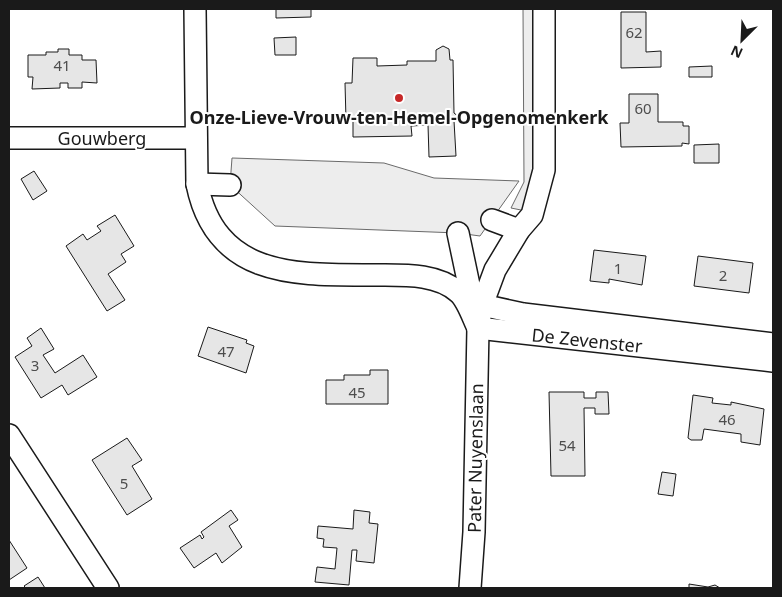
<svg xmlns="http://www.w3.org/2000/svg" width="782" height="597" viewBox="0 0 782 597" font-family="'Noto Sans',sans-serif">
<rect width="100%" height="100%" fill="#fff"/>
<g fill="#ededed" stroke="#6a6a6a">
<path d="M 523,9 L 535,9 L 537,176 L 526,211 L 511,208 L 524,182 Z"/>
<path d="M 232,158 L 384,163 L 434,178 L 519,181 L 480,236 L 458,233 L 275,226 L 230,185 Z"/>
</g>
<g fill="#e6e6e6" stroke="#1a1a1a">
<path d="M 276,9 L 311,9 L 311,17 L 276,18 Z"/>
<path d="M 621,12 L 646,12 L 646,52 L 661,51 L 661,67 L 621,68 Z"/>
<path d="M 296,37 L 296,55 L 275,55 L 274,38 Z"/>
<path d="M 443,46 L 449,49 L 450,60 L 453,60 L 454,113 L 459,117 L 458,120 L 454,121 L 456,156 L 429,157 L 428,125 L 411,126 L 412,136 L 353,137 L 353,120 L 346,120 L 345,83 L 352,83 L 353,58 L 377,58 L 377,66 L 407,65 L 407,61 L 436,61 L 436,50 Z"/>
<path d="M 58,49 L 69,49 L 69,55 L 82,55 L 82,60 L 96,60 L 97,83 L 82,82 L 82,88 L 68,88 L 68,83 L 60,83 L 60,88 L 32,89 L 33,77 L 28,77 L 28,55 L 46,55 L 46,52 L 58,52 Z"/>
<path d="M 712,66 L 712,77 L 689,77 L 689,67 Z"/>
<path d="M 629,94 L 658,94 L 658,122 L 683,122 L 683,126 L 689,126 L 689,144 L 682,143 L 682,146 L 621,147 L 620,123 L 629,123 Z"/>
<path d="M 719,144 L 719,163 L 694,163 L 694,145 Z"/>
<path d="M 34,171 L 47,191 L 33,200 L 21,179 Z"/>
<path d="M 115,215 L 134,246 L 121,254 L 126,262 L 108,274 L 125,300 L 107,311 L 66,246 L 83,234 L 87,240 L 101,231 L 97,226 Z"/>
<path d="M 594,250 L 646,256 L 642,285 L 609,279 L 609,283 L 590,281 Z"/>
<path d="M 698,256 L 753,263 L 749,293 L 694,286 Z"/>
<path d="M 208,327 L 247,340 L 246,343 L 254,346 L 246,373 L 198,356 Z"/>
<path d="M 41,328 L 54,349 L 43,355 L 55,373 L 83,355 L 97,377 L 68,395 L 62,385 L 41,398 L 15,357 L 32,346 L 27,338 Z"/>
<path d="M 370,370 L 388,370 L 388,404 L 326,404 L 326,380 L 344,380 L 344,375 L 370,375 Z"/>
<path d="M 549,392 L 584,392 L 584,398 L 596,398 L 596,392 L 608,392 L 609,414 L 595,414 L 595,408 L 584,408 L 585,476 L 551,476 Z"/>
<path d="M 693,395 L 713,398 L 712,403 L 731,405 L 731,402 L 764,409 L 760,445 L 741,442 L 741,434 L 704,429 L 702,440 L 691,440 L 688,438 Z"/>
<path d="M 127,438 L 142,460 L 132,466 L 152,499 L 127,515 L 92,460 Z"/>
<path d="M 662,472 L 676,474 L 673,496 L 658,494 Z"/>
<path d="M 231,510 L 238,520 L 229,526 L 242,547 L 222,563 L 216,553 L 194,568 L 180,548 L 200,535 L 202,539 L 204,537 L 201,532 Z"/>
<path d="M 354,510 L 370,512 L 369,523 L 378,524 L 374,563 L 356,561 L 357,550 L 352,550 L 349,585 L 315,582 L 317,567 L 335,569 L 337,548 L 323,547 L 324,539 L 317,538 L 318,526 L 353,529 Z"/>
<path d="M 9,540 L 27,568 L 9,580 Z"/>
<path d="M 38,577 L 45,588 L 26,588 L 24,586 Z"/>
<path d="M 689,584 L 708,587 L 715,585 L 720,588 L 689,588 Z"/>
</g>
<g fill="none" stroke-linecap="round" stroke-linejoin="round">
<g stroke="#1a1a1a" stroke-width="24">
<g id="minor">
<path d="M 195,9 L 197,184 C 217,284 306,274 385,275 C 409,275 439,275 458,292 C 467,299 473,318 478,328"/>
<path d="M 9,138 L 196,138"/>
<path d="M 197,184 L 230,185"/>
<path d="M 492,220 L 519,230"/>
<path d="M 458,233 L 474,309"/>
<path d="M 482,305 L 523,314 L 773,344"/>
<path d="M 478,328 L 773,361"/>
<path d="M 9,435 L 108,588"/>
<path d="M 470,588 L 474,532 L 478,328 L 482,305 L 495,270 L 519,230 L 532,215 L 544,170 L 544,9"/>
</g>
</g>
<use href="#minor" stroke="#fff" stroke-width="21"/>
</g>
<circle fill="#c62828" stroke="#fff" stroke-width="2" cx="399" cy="98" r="5"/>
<g text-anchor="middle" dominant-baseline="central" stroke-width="4" stroke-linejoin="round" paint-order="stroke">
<g font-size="15" fill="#4d4d4d">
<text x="634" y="32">62</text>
<text x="62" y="65">41</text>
<text x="643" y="108">60</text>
<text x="618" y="268">1</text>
<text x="723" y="275">2</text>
<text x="226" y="351">47</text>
<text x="35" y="365">3</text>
<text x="357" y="392">45</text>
<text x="727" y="419">46</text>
<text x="567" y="445">54</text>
<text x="124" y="483">5</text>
</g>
<g font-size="18" font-weight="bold" fill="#1a1a1a" stroke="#fff">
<text x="399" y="117">Onze-Lieve-Vrouw-ten-Hemel-Opgenomenkerk</text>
</g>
<g font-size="18" fill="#1a1a1a" stroke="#fff">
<text x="102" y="138">Gouwberg</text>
<text transform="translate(587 340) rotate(6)">De Zevenster</text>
<text transform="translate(475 458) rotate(-89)">Pater Nuyenslaan</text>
</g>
</g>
<rect width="782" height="597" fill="none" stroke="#1a1a1a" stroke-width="20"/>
<g transform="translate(742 40) rotate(204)" stroke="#ffffff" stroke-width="4" paint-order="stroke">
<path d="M0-4L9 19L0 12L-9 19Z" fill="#1a1a1a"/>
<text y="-8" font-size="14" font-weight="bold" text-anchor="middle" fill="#1a1a1a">N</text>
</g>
</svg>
